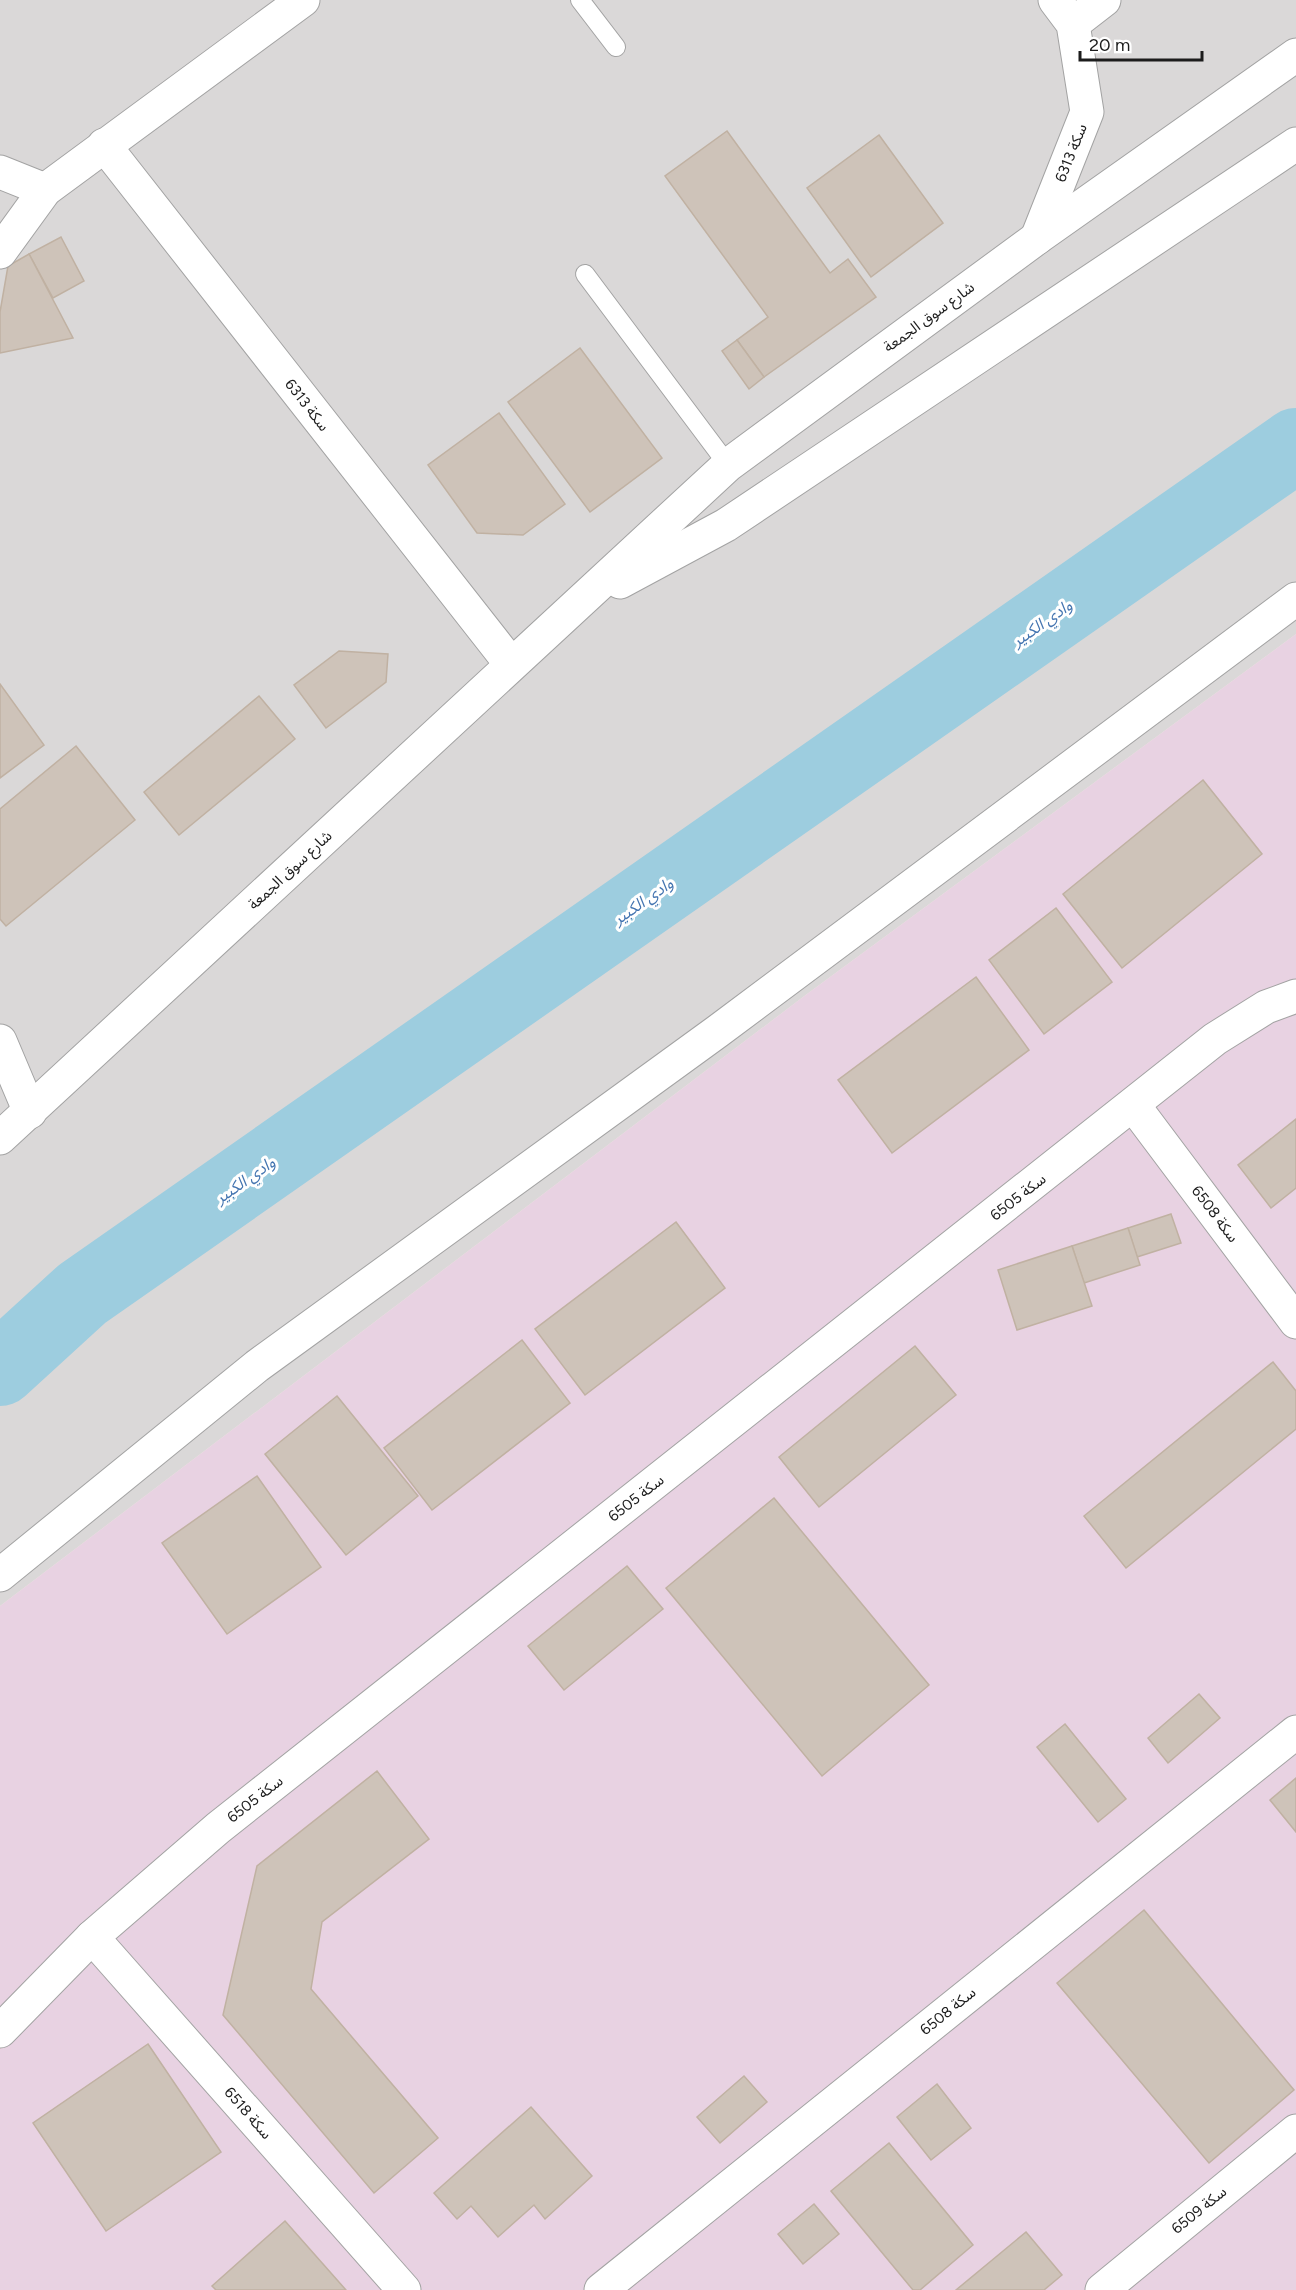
<svg xmlns="http://www.w3.org/2000/svg" width="1296" height="2290" viewBox="0 0 1296 2290" font-family="Figtree,'Noto Sans Arabic',sans-serif">
<rect width="100%" height="100%" fill="#eeeae0"/>
<path fill="#dad8d8" d="M 0,0 L 1296,0 L 1296,634 L 807,994 L 0,1606 Z"/>
<path fill="#e8d2e2" d="M 1296,634 L 1296,2290 L 0,2290 L 0,1606 L 807,994 Z"/>
<g fill="none" stroke-linecap="round" stroke-linejoin="round">
<path stroke="#9dcddf" stroke-width="74" d="M 0,1369 L 82,1294 L 1296,445"/>
</g>
<g fill="#cec3b9" stroke="#c0b1a2" stroke-width="1.5">
<path d="M 727,131 L 830,273 L 848,259 L 876,297 L 764,377 L 737,340 L 768,317 L 665,176 Z"/>
<path d="M 879,135 L 943,223 L 871,277 L 807,188 Z"/>
<path d="M 61,237 L 84,281 L 53,298 L 29,254 Z"/>
<path d="M 29,254 L 73,338 L 0,353 L 0,312 L 8,266 Z"/>
<path d="M 737,340 L 764,377 L 749,389 L 722,351 Z"/>
<path d="M 580,348 L 662,458 L 590,512 L 508,402 Z"/>
<path d="M 499,413 L 565,504 L 523,535 L 477,533 L 428,465 Z"/>
<path d="M 339,651 L 388,654 L 386,682 L 326,728 L 294,685 Z"/>
<path d="M 0,684 L 44,745 L 0,778 Z"/>
<path d="M 259,696 L 295,739 L 179,835 L 144,792 Z"/>
<path d="M 76,746 L 135,820 L 6,926 L 0,919 L 0,809 Z"/>
<path d="M 1203,780 L 1262,854 L 1122,968 L 1063,894 Z"/>
<path d="M 1056,908 L 1112,982 L 1044,1034 L 989,960 Z"/>
<path d="M 976,977 L 1029,1050 L 892,1153 L 838,1080 Z"/>
<path d="M 1296,1119 L 1296,1188 L 1271,1208 L 1238,1165 Z"/>
<path d="M 1171,1214 L 1181,1243 L 1137,1257 L 1128,1228 Z"/>
<path d="M 676,1222 L 725,1288 L 585,1395 L 535,1329 Z"/>
<path d="M 1128,1228 L 1140,1265 L 1084,1283 L 1072,1246 Z"/>
<path d="M 1072,1246 L 1092,1306 L 1017,1330 L 998,1270 Z"/>
<path d="M 522,1340 L 570,1403 L 432,1510 L 384,1448 Z"/>
<path d="M 915,1346 L 956,1395 L 819,1507 L 779,1457 Z"/>
<path d="M 1273,1362 L 1296,1391 L 1296,1429 L 1126,1568 L 1084,1516 Z"/>
<path d="M 337,1396 L 418,1496 L 346,1555 L 265,1454 Z"/>
<path d="M 257,1476 L 321,1567 L 227,1634 L 162,1543 Z"/>
<path d="M 774,1498 L 929,1685 L 822,1776 L 666,1588 Z"/>
<path d="M 627,1566 L 663,1609 L 564,1690 L 528,1646 Z"/>
<path d="M 1199,1694 L 1220,1718 L 1168,1763 L 1148,1738 Z"/>
<path d="M 1065,1724 L 1126,1799 L 1098,1822 L 1037,1747 Z"/>
<path d="M 377,1771 L 429,1839 L 322,1922 L 311,1989 L 438,2138 L 374,2193 L 223,2015 L 257,1866 Z"/>
<path d="M 1296,1778 L 1296,1832 L 1270,1800 Z"/>
<path d="M 1144,1910 L 1294,2090 L 1209,2163 L 1057,1983 Z"/>
<path d="M 148,2044 L 221,2152 L 106,2231 L 33,2123 Z"/>
<path d="M 744,2076 L 767,2102 L 720,2143 L 697,2117 Z"/>
<path d="M 937,2084 L 971,2128 L 931,2160 L 897,2117 Z"/>
<path d="M 531,2107 L 592,2176 L 545,2219 L 534,2205 L 498,2237 L 471,2206 L 457,2219 L 434,2193 Z"/>
<path d="M 889,2143 L 973,2245 L 920,2290 L 913,2290 L 831,2191 Z"/>
<path d="M 814,2204 L 839,2234 L 803,2264 L 778,2234 Z"/>
<path d="M 285,2221 L 346,2290 L 216,2290 L 212,2286 Z"/>
<path d="M 1026,2232 L 1062,2275 L 1044,2290 L 956,2290 Z"/>
</g>
<g fill="none" stroke-linecap="round" stroke-linejoin="round">
<g stroke="#a3a3a3" stroke-width="20">
<g id="service">
<path d="M 580,0 L 616,47"/>
<path d="M 585,274 L 728,465"/>
</g>
</g>
<g stroke="#a3a3a3" stroke-width="35">
<g id="minor">
<path d="M 1073,24 L 1104,0"/>
<path d="M 104,145 L 511,664"/>
<path d="M 0,172 L 45,190"/>
<path d="M 1037,238 L 1087,112 L 1073,24 L 1055,0"/>
<path d="M 0,252 L 45,190 L 303,0"/>
<path d="M 0,1041 L 30,1112"/>
<path d="M 1134,1106 L 1296,1322"/>
<path d="M 0,1575 L 257,1366 L 718,1031 L 1296,599"/>
<path d="M 92,1937 L 404,2290"/>
<path d="M 0,2031 L 92,1937 L 218,1828 L 1215,1039 L 1266,1007 L 1296,996"/>
<path d="M 601,2290 L 1296,1732"/>
<path d="M 1102,2290 L 1296,2131"/>
</g>
</g>
<g stroke="#a3a3a3" stroke-width="35">
<g id="tertiary">
<path d="M 620,582 L 726,525 L 1296,144"/>
<path d="M 0,1138 L 728,465 L 1037,238 L 1296,55"/>
</g>
</g>
<use href="#service" stroke="#fff" stroke-width="18"/>
<use href="#minor" stroke="#fff" stroke-width="33"/>
<use href="#tertiary" stroke="#fff" stroke-width="33"/>
</g>
<g text-anchor="middle" dominant-baseline="central" stroke-width="6" stroke-linejoin="round" paint-order="stroke">
<g font-size="15" fill="#1c1c1c" stroke="#fff">
<text transform="translate(1071 153) rotate(-68)">سكة 6313</text>
<text transform="translate(929 317) rotate(-36)">شارع سوق الجمعة</text>
<text transform="translate(307 405) rotate(52)">سكة 6313</text>
<text transform="translate(290 870) rotate(-43)">شارع سوق الجمعة</text>
<text transform="translate(1018 1197) rotate(-38)">سكة 6505</text>
<text transform="translate(1215 1214) rotate(53)">سكة 6508</text>
<text transform="translate(636 1498) rotate(-38)">سكة 6505</text>
<text transform="translate(255 1799) rotate(-38)">سكة 6505</text>
<text transform="translate(948 2011) rotate(-39)">سكة 6508</text>
<text transform="translate(248 2113) rotate(49)">سكة 6518</text>
<text transform="translate(1199 2210) rotate(-39)">سكة 6509</text>
</g>
<g font-size="16" font-style="italic" fill="#4374b0" stroke="#fff">
<text transform="translate(1042 623) rotate(-35)">وادي الكبير</text>
<text transform="translate(643 901) rotate(-35)">وادي الكبير</text>
<text transform="translate(245 1180) rotate(-35)">وادي الكبير</text>
</g>
</g>
<path d="M1080 51v9h122v-9" fill="none" stroke="#1c1c1c" stroke-width="3"/>
<text x="1089" y="51" font-size="18" fill="#1c1c1c" stroke="#ffffff" stroke-width="4.5" paint-order="stroke">20 m</text>
</svg>
